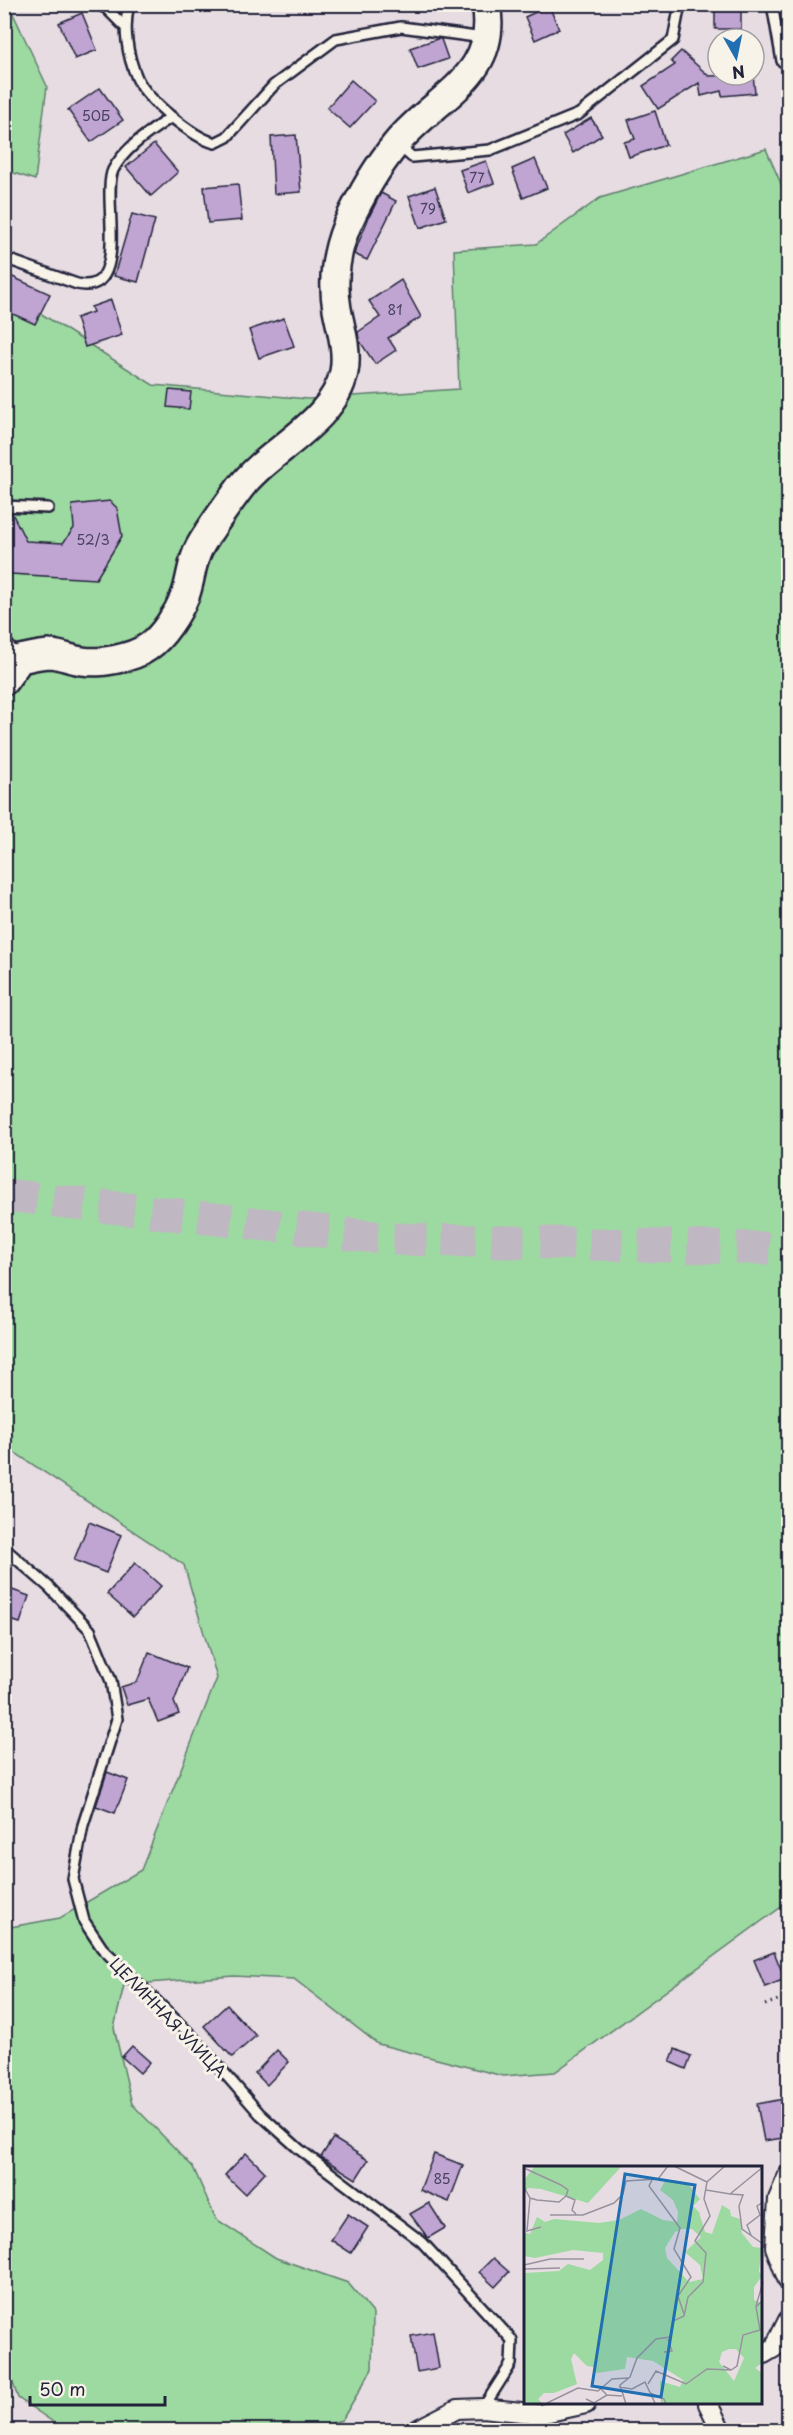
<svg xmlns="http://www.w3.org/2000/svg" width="793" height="2435" viewBox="0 0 793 2435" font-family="'Playpen Sans',sans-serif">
<rect width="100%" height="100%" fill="#e6dce2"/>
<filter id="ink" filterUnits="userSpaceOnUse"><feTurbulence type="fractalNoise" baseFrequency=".0167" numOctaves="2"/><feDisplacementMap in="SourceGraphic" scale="12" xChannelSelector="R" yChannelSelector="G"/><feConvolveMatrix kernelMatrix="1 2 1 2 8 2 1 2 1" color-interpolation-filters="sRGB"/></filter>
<g filter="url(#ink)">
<g fill="#9ddaa1" stroke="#607e6e" stroke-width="1.5">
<path d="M 4,5 L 9,5 L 47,86 L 35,180 L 5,170 Z"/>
<path d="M 766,149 L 788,200 L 788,1902 L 555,2072 L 503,2076 L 378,2044 L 294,1979 L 234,1976 L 124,1985 L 114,2028 L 132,2104 L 193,2167 L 216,2219 L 276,2258 L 348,2283 L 373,2313 L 372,2369 L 342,2420 L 305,2430 L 65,2430 L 18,2398 L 5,2360 L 5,1928 L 60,1918 L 141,1870 L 217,1678 L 184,1565 L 5,1446 L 4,295 L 18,299 L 153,385 L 308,399 L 459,389 L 454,250 L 536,244 L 600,198 Z"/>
</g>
<g fill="#c0a5d3" stroke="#22223b" stroke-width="1.5">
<rect x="715" y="4" width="26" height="25"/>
<path d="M 549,6 L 559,29 L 535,40 L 525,17 Z"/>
<path d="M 82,13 L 97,50 L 75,59 L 59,23 Z"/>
<path d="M 437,39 L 441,39 L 448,59 L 418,69 L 410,48 Z"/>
<path d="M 681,51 L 709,76 L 753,75 L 755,93 L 722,96 L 721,91 L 701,96 L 699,83 L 658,109 L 643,86 L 675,65 L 671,61 Z"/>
<path d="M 351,80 L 375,101 L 350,128 L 327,108 Z"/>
<path d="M 100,88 L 123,120 L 91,142 L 68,110 Z"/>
<path d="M 655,111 L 666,145 L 629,157 L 624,142 L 635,139 L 628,120 Z"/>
<path d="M 591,118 L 602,135 L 573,153 L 563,135 Z"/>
<path d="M 296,135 L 301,192 L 274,194 L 271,137 Z"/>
<path d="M 154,144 L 178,172 L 151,196 L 126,167 Z"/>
<path d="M 535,159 L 547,188 L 523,198 L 512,169 Z"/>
<path d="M 486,161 L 494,183 L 468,193 L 460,170 Z"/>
<path d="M 238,184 L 242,220 L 208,223 L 204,187 Z"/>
<path d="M 435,187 L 446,219 L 420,228 L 409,196 Z"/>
<path d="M 381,193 L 396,201 L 367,260 L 354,254 L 369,217 Z"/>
<path d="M 132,214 L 155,220 L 138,282 L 114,276 Z"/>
<path d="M 4,273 L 50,294 L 35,324 L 4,310 Z"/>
<path d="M 401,280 L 421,317 L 388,338 L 396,350 L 375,364 L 359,340 L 358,332 L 380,317 L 369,301 Z"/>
<path d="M 111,300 L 122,335 L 85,347 L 76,318 L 93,312 L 91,307 Z"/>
<path d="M 284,318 L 294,346 L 259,358 L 249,330 Z"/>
<path d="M 169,390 L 191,392 L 189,409 L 167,407 Z"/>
<path d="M 110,501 L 117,508 L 122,536 L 96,579 L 10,574 L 10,564 L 4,567 L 4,513 L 12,513 L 26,541 L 63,543 L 74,528 L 72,505 Z"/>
<path d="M 89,1522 L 121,1535 L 106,1573 L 74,1560 Z"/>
<path d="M 135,1563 L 161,1586 L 133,1617 L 107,1594 Z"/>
<path d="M 4,1587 L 29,1596 L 20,1623 L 4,1618 Z"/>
<path d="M 149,1652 L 187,1668 L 174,1702 L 179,1714 L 158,1722 L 148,1699 L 127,1705 L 121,1687 L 137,1682 Z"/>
<path d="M 107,1772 L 128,1780 L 115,1813 L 96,1806 Z"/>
<path d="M 774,1952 L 785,1979 L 765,1987 L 754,1960 Z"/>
<path d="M 227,2005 L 256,2036 L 232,2057 L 204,2026 Z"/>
<path d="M 132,2046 L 150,2062 L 140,2073 L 122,2057 Z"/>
<path d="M 675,2049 L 691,2056 L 686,2069 L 670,2062 Z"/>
<path d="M 277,2050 L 289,2062 L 267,2085 L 255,2073 Z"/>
<path d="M 789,2098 L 789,2137 L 764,2141 L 757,2104 Z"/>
<path d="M 333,2138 L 368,2160 L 356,2179 L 321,2157 Z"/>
<path d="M 246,2153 L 265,2172 L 245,2194 L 225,2175 Z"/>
<path d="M 434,2154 L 463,2165 L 449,2202 L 420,2190 Z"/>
<path d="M 429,2203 L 445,2228 L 428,2238 L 410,2214 Z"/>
<path d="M 348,2214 L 368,2227 L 351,2253 L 331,2240 Z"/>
<path d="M 493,2258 L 509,2272 L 495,2287 L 479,2272 Z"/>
<path d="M 433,2332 L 439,2368 L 417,2372 L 411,2336 Z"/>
</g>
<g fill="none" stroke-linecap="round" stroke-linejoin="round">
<path stroke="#bfb7c1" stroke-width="33" stroke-dasharray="33 16" stroke-linecap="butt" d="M 4,1195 L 392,1239 L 788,1249"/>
<g stroke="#22223b" stroke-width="14">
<g id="lane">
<path d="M 96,4 L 106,8 L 124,26"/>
<path d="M 129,4 C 123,28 127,55 137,78 C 147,100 192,137 215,143 L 227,137 L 274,85 L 336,39 L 401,27 L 484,38"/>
<path d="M 772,4 L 782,61"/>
<path d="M 398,145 L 412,157 L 490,150 L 579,114 L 673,40 L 680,4"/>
<path d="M 4,258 L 77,284 C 132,296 101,196 113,170 C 125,147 150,132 171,117"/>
<path d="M 4,506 L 48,508"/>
<path d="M 4,640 L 18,657"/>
<path d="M 4,1548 L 49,1587 L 90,1630 L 111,1681 L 117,1719 L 83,1825 L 73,1879 L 84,1921 L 102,1948 L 192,2036 L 260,2114 L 299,2149 L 422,2242 L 512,2340 L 511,2364 L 483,2408"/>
<path d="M 537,2430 L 540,2414"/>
</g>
</g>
<g stroke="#22223b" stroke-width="22">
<g id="street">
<path d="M 788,2175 L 778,2199 L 775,2247 L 788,2281"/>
<path d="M 762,2355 L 774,2348 L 788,2320"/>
<path d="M 708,2404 L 721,2430"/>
<path d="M 416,2430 L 457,2409 L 483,2408 L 540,2414 L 586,2404"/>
</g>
</g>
<g stroke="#22223b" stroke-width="32">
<path id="secondary" d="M 4,681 L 20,659 C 30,657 41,654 51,654 C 62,655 72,660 82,661 C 100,664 133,658 148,647 C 163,637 178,613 185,596 C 191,581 191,563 199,548 C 210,528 226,507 240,488 C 268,450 334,423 344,372 C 348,351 341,330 337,309 C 332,281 336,252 347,225 C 360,197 377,167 396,144 C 435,96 500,77 486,4"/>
</g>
<path stroke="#22223b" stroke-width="3" stroke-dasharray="1.5 4.5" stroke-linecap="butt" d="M 765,2005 L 788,1996"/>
<use href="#lane" stroke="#f7f3e8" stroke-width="9"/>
<use href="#street" stroke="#f7f3e8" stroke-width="18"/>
<use href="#secondary" stroke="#f7f3e8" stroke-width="27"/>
</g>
</g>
<g text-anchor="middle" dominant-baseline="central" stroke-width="6" stroke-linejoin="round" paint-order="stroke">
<g font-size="14" fill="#4a4361">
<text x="96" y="115">50Б</text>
<text x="477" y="177">77</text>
<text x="428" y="208">79</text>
<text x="395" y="309">81</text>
<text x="93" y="539">52/3</text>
<text x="442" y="2178">85</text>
</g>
<g font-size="16" fill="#22223b" stroke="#f7f3e8">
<text transform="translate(169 2017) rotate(46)">ЦЕЛИННАЯ УЛИЦА</text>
</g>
</g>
<g transform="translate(524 2166)">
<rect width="238" height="238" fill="#e6dce2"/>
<path d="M 11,0 L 96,0 L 96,2 L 64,37 L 17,23 L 4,22 L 0,27 L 0,14 ZM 149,14 L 163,17 L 176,33 L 169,40 L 175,46 L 181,66 L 188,68 L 198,39 L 206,44 L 207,50 L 216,53 L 218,67 L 229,81 L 238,82 L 235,105 L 238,110 L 230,121 L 230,134 L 238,137 L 238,197 L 231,202 L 238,207 L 238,238 L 137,238 L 136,215 L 156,221 L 159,214 L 129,195 L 103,191 L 101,203 L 72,207 L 70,201 L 63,200 L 50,187 L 47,193 L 53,218 L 30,227 L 20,227 L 14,233 L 19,238 L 0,238 L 0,107 L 35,105 L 44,98 L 66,104 L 79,94 L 79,87 L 49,84 L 11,92 L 0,90 L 0,56 L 1,67 L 6,68 L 13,51 L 21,56 L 30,53 L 75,57 L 95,54 L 117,43 L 139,54 L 153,56 L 154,46 L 149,34 L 136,24 L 141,15 ZM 158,63 L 168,63 L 177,71 L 161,86 L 176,99 L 179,113 L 165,116 L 143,92 L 141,82 L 151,66 ZM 205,183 L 212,183 L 220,192 L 210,215 L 195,196 L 198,186 Z" fill="#9ddaa1" fill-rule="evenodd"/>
<path fill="none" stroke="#98929f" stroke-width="1.5" d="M 150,0 L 183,16M 0,2 L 37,19 L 44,24 L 42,30M 128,14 L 125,20 L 156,62 L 150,83 L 167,111 L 154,130 L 160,148M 0,21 L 6,32 L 13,34 L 35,36 L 42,30M 182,24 L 206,28 L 239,1M 206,28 L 219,29 L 215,40 L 218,63 L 239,78M 42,30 L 51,34 L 48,44 L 52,48M 6,32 L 3,65 L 17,61M 26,49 L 59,49 L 90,37 L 99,28 L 102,15 L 134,13 L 144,0M 227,69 L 223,59 L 236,49 L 233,40 L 239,36M 0,99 L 26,93 L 60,93M 0,103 L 36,102M 232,140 L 239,116M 140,186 L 148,185 L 144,173M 199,200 L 207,204 L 213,200 L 219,169 L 236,164 L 232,141 L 239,134M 124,218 L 132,205 L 162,218 L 183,203 L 207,204M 95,221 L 108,223 L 121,216 L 131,237M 77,223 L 83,229 L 98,230M 126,227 L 140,233 L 142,238M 62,233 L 70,237 L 83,229M 23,237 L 54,222 L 74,225 L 88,213 L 104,212M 102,238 L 96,219 L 106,211 L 113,192 L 132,173 L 146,171 L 149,155 L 160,150 L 164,131 L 179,116 L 182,87 L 171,75 L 186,50 L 180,33 L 183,16 L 201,0"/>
<path fill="#1f6fb2" fill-opacity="0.15" stroke="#1f6fb2" stroke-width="3" d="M 101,8 L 171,19 L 137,231 L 68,220 Z"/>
<rect width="238" height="238" fill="none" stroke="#22223b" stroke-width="3"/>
</g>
<rect width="793" height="2435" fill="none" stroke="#f7f3e8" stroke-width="24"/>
<rect x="12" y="12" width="769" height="2411" fill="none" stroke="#22223b" stroke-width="2" filter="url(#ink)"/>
<g transform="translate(736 57) rotate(171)"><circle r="28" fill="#f7f3e8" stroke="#a29fa3" stroke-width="1.5"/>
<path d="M0-4.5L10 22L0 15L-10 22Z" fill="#1f6fb2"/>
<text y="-9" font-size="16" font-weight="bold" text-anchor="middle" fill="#22223b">N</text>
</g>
<path d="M30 2396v9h135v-9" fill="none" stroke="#22223b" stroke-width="3"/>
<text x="39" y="2396" font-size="18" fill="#22223b" stroke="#f7f3e8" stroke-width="4.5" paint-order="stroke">50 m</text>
</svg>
